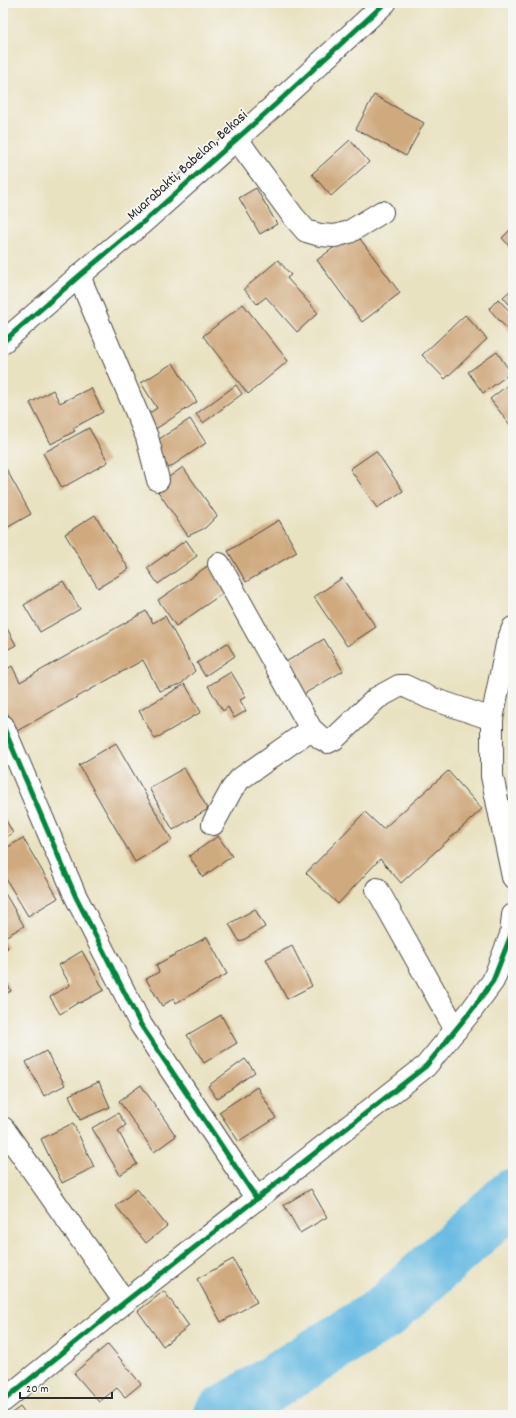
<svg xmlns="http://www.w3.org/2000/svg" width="516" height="1418" viewBox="0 0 516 1418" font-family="Dekko,sans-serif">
<rect width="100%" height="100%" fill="#f6f6f2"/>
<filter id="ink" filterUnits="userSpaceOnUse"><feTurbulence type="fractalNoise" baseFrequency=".025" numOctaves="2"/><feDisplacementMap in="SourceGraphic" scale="8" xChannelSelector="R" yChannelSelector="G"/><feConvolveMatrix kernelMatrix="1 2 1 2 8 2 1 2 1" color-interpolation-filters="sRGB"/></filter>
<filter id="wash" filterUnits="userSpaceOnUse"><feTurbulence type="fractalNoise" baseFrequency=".012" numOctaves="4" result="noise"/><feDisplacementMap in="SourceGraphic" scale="16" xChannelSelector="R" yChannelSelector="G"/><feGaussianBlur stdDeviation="0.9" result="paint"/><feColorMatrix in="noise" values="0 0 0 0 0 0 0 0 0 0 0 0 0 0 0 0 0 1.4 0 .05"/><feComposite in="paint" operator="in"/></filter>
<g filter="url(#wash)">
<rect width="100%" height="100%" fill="#e9e2c1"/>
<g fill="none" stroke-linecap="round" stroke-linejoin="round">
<path stroke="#67bbe3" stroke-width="55" d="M 221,1415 L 384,1313 L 513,1196"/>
</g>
<g id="blocks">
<g fill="#d0aa7f">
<path d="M 374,95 L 424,123 L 406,156 L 356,129 Z"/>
<path d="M 350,140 L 369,162 L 331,196 L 312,174 Z"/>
<path d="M 256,188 L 277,224 L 260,234 L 239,198 Z"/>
<path d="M 513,227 L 513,250 L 502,238 Z"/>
<path d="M 355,232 L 400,293 L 362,322 L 317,260 Z"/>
<path d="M 278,260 L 291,275 L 287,278 L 318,313 L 297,332 L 266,297 L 257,304 L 244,289 Z"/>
<path d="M 513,288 L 513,309 L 503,297 Z"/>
<path d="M 498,299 L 513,315 L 513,330 L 510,332 L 489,309 Z"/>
<path d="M 243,304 L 288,361 L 248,394 L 203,336 Z"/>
<path d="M 465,315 L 487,339 L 445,379 L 422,355 Z"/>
<path d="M 497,352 L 511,373 L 483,393 L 468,372 Z"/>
<path d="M 173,363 L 197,402 L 154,430 L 145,416 L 157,408 L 141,383 Z"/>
<path d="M 513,381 L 513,425 L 511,426 L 490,399 Z"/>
<path d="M 236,385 L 242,394 L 203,423 L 196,414 Z"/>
<path d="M 91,388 L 103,412 L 73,428 L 75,431 L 51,444 L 30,403 L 53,390 L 60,403 Z"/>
<path d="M 190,419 L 206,443 L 169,468 L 153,443 Z"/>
<path d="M 89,428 L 108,462 L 62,488 L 43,453 Z"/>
<path d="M 376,451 L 403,491 L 377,508 L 350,469 Z"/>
<path d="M 3,463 L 31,514 L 3,530 Z"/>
<path d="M 183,467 L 217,516 L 205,528 L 188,536 L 155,487 Z"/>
<path d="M 95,515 L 129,569 L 98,588 L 65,534 Z"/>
<path d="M 279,520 L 297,552 L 246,582 L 228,551 Z"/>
<path d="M 186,540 L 197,556 L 158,584 L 147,568 Z"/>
<path d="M 209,565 L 226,591 L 176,626 L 158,600 Z"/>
<path d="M 342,578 L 376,627 L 347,646 L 314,597 Z"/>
<path d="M 63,581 L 80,609 L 40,632 L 24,605 Z"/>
<path d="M 146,611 L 153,623 L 165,616 L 195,671 L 181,684 L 159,691 L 143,660 L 17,731 L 3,705 L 3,692 L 5,691 L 3,688 L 3,671 L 12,666 L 20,682 Z"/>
<path d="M 3,621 L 16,645 L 3,652 Z"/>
<path d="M 324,639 L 343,671 L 302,695 L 284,663 Z"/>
<path d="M 227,643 L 235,656 L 205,676 L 197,663 Z"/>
<path d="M 231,672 L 246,697 L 240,700 L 246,711 L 234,718 L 228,707 L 223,711 L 208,686 Z"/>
<path d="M 185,684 L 201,712 L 155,739 L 139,711 Z"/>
<path d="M 116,743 L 172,840 L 135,862 L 79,765 Z"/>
<path d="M 184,768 L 208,809 L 173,830 L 149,788 Z"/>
<path d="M 448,771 L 482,809 L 401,883 L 380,859 L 338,904 L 306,873 L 365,812 L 383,829 Z"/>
<path d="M 3,815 L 13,833 L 3,839 Z"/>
<path d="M 218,836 L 232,856 L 203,877 L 189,856 Z"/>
<path d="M 23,838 L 58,898 L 28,916 L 3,874 L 3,850 Z"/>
<path d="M 3,890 L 24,926 L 3,938 Z"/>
<path d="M 255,909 L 265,927 L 240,942 L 229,924 Z"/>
<path d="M 207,937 L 227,974 L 176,1003 L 174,998 L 162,1006 L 146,979 L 159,972 L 156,965 Z"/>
<path d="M 3,939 L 8,948 L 3,951 Z"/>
<path d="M 292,946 L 312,986 L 287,999 L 266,959 Z"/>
<path d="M 82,951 L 104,990 L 80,1003 L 79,1002 L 60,1014 L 50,997 L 70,985 L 59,965 Z"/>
<path d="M 3,976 L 11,991 L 3,995 Z"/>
<path d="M 221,1015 L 237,1043 L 204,1063 L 187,1035 Z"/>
<path d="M 46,1051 L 65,1085 L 44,1096 L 26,1062 Z"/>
<path d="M 245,1059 L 255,1072 L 217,1099 L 208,1086 Z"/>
<path d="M 99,1082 L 110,1107 L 80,1120 L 69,1095 Z"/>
<path d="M 141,1085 L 176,1136 L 154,1152 L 119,1101 Z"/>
<path d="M 257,1087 L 276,1118 L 239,1142 L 219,1112 Z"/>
<path d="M 118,1113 L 126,1125 L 118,1131 L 137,1164 L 120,1175 L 92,1128 Z"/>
<path d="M 73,1123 L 94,1167 L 62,1183 L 41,1139 Z"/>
<path d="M 137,1189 L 167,1226 L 146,1243 L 116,1206 Z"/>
<path d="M 311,1189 L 327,1217 L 300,1233 L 284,1205 Z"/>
<path d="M 233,1259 L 257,1302 L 221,1322 L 197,1279 Z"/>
<path d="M 164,1291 L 189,1326 L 163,1346 L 138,1311 Z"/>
<path d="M 108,1344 L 141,1384 L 125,1397 L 117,1388 L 99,1402 L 74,1373 Z"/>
<path d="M 20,1407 L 26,1415 L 9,1415 Z"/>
</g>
</g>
</g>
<g filter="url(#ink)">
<use href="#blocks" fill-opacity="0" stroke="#484642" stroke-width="1"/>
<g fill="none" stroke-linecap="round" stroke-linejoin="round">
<g stroke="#484642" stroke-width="24">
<g id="minor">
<path d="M 236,138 L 293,216 L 306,231 L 320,235 L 335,236 L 349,232 L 382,212"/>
<path d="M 79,276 L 147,437 L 158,480"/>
<path d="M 3,342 L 79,276 L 141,224 L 276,104 L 385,3"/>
<path d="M 219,564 L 311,729 L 322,739 L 328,742 L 334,739 L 377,698 L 399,686 L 405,686 L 430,698 L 492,719"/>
<path d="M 513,628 L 507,644 L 492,719 L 492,776 L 513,877"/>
<path d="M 3,726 L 75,895 L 141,1025 L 257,1199"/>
<path d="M 213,824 L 232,789 L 240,779 L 311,729"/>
<path d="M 377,889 L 456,1030"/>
<path d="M 3,1128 L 125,1302"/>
<path d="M 3,1401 L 125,1302 L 426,1066 L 471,1011 L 493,981 L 511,935 L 513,915"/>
</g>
</g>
<use href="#minor" stroke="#fff" stroke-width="22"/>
<g stroke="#f6f6f2" stroke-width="8">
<g id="cycleway">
<path d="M 3,342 L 79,276 L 141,224 L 276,104 L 385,3"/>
<path d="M 3,726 L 75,895 L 141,1025 L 257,1199"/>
<path d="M 3,1401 L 125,1302 L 426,1066 L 471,1011 L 493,981 L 511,935 L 513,915"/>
</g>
</g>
<use href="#cycleway" stroke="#00873e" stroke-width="5"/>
</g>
</g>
<g text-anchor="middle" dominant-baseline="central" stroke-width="3.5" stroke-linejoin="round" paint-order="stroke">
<g font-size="15" fill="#2b2b2b" stroke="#f6f6f2">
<text transform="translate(188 166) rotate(-42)">Muarabakti, Babelan, Bekasi</text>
</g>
</g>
<rect width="516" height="1418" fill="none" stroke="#f6f6f2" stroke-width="16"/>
<path d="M20 1392v6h92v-6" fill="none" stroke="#2b2b2b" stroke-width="2"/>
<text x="26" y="1392" font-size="12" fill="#2b2b2b" stroke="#f6f6f2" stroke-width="3" paint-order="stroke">20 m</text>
</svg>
